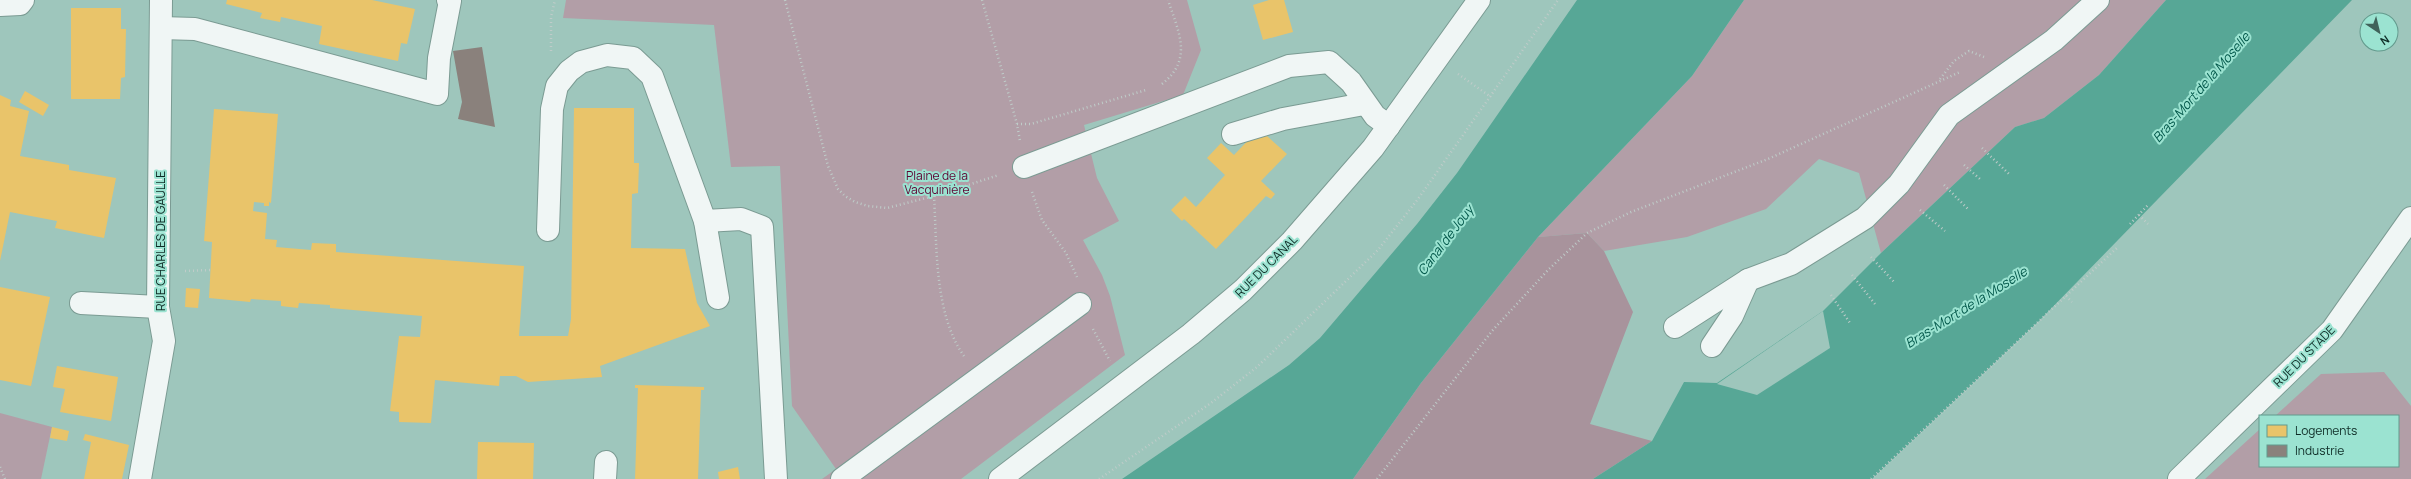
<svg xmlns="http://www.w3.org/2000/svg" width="2411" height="479" viewBox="0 0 2411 479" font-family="Manrope,sans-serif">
<rect width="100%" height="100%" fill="#9ec6bc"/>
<g fill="#b29ea7">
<path d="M 566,0 L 1187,0 L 1201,50 L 1183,95 L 1084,125 L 1097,178 L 1119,221 L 1083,240 L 1102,275 L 1110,296 L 1125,355 L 961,479 L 822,479 L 836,469 L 792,406 L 780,166 L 731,167 L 714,25 L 563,18 Z"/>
<path d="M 1744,0 L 2166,0 L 2099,75 L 2044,118 L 2015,127 L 1881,253 L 1859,173 L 1819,159 L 1766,209 L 1687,237 L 1604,251 L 1587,233 L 1538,237 L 1692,76 Z"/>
<path d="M 2384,372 L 2411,406 L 2411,479 L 2205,479 L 2260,429 L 2260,466 L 2398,466 L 2398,416 L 2275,416 L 2321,374 Z"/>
<path d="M 0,413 L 52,427 L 41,479 L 0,479 Z"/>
</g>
<path fill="#a8939c" d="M 1587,233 L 1604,251 L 1633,312 L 1590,424 L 1652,441 L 1593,479 L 1353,479 L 1421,383 L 1538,237 Z"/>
<g fill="#57a796">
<path d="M 1577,0 L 1744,0 L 1692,76 L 1538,237 L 1421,383 L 1353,479 L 1122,479 L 1289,365 L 1320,338 L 1417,224 L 1457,173 Z"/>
<path d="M 2166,0 L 2352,0 L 2039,321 L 1872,479 L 1593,479 L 1652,441 L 1684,382 L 1717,383 L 1823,311 L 1881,253 L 2015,127 L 2044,118 L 2099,75 Z"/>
</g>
<path fill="#9ec6bc" d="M 1823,311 L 1830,348 L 1757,395 L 1717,384 Z"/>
<g fill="#e9c46a">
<path d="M 227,0 L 372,0 L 415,9 L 407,44 L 401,43 L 398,61 L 319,44 L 322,26 L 281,17 L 280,22 L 260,18 L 262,13 L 226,4 Z"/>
<path d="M 1269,0 L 1284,0 L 1293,32 L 1263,40 L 1253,5 Z"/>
<path d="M 71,8 L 121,8 L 121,29 L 126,29 L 125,77 L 121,78 L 120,99 L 71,99 Z"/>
<path d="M 25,91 L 49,105 L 43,116 L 19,102 Z"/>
<path d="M 0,95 L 11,100 L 10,106 L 29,111 L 20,156 L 69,165 L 69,170 L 116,178 L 104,238 L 55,228 L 57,221 L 10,212 L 0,261 Z"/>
<path d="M 574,108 L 634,108 L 634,163 L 639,163 L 638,193 L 632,194 L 631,248 L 685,249 L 697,303 L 710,326 L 600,366 L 602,377 L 528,382 L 516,376 L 500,376 L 499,386 L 435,380 L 431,423 L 399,422 L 399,412 L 390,411 L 399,336 L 420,337 L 422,316 L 330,308 L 330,305 L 299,303 L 298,308 L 281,306 L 281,301 L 251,299 L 250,302 L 209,298 L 212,242 L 204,241 L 214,109 L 278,114 L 271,203 L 269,202 L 269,206 L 264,206 L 264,203 L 254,202 L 253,211 L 267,213 L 265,239 L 277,240 L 276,247 L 311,250 L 312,243 L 336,244 L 336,252 L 524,266 L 519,336 L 568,336 L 571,319 Z"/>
<path d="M 1259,129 L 1287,154 L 1261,181 L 1275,194 L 1271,199 L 1266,196 L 1216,249 L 1184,219 L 1182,221 L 1171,210 L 1185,196 L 1196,207 L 1225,175 L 1207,158 L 1221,143 L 1234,155 Z"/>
<path d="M 0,287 L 50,297 L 31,386 L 0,380 Z"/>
<path d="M 186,288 L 200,289 L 198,308 L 185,307 Z"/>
<path d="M 57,366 L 118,377 L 111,421 L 60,412 L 65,389 L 53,387 Z"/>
<path d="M 635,385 L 704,387 L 704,390 L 701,390 L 698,479 L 635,479 L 638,388 L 635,388 Z"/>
<path d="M 52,427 L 69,431 L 67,441 L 50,438 Z"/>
<path d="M 85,434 L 129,445 L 122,479 L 84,479 L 91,442 L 83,440 Z"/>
<path d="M 478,442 L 534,443 L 533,479 L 477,479 Z"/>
<path d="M 738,467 L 740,479 L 719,479 L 718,472 Z"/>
</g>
<path fill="#8a817c" d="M 482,47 L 495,127 L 458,119 L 462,102 L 453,51 Z"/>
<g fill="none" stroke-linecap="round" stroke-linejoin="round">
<g stroke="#7b9b93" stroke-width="24">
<g id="minor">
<path d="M 0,5 L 20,4 L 23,0"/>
<path d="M 161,28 L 195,29 L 437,94 L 439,58 L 450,1 L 448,0"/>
<path d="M 1233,134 L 1283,119 L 1364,104"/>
<path d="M 1024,167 L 1289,66 L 1329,62 L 1351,82 L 1375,116 L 1389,126"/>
<path d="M 705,221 L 741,219 L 762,227 L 776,479"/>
<path d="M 548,230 L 552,109 L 557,86 L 569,71 L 581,62 L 607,55 L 633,58 L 652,76 L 705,221 L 718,298"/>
<path d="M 81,303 L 158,307"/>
<path d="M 1675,327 L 1748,280 L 1791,264 L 1865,218 L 1899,184 L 1949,115 L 2054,40 L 2098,0"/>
<path d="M 1712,346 L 1732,316 L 1748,280"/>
<path d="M 140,479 L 164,341 L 158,307 L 161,0"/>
<path d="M 605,479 L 606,462"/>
<path d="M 842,479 L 1080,304"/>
<path d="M 1000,479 L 1191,334 L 1243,290 L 1292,241 L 1373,148 L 1479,0"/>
<path d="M 2179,479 L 2332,330 L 2411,218"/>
</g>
</g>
<g stroke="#bfccc9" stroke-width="2.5" stroke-dasharray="1 3" stroke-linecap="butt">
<path d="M 785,0 L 828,166 L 838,189 L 845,196 L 855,202 L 868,206 L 887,208 L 934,196 L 999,175"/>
<path d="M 982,0 L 1017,124 L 1020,141"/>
<path d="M 551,51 L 551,17 L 555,0"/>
<path d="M 1458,74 L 1491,97"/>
<path d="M 1940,79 L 1954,61 L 1969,51 L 1984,57"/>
<path d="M 1162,84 C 1194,59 1178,31 1168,0"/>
<path d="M 1017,124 L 1031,124 L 1146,90"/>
<path d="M 1982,148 L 2009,174"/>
<path d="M 1964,165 L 1980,179"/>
<path d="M 1944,185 L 1968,209"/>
<path d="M 1032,192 L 1042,220 L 1066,253 L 1077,277"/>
<path d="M 934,196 C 937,246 934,314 964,356"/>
<path d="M 1920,210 L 1945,231"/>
<path d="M 2139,215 L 2148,224"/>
<path d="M 2130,224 L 2148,205"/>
<path d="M 1871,257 L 1895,283"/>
<path d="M 185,271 L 210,270"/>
<path d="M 1852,275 L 1875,304"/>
<path d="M 1831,295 L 1850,323"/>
<path d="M 2066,296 L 2072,302"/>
<path d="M 1093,329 L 1110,361"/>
<path d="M 0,467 L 5,479"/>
<path d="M 1099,479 L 1211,403 L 1257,367 L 1378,250 L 1418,199 L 1558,0"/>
<path d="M 1377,479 L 1492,331 L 1549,269 L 1587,233 L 1631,212 L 1768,159 L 1960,72"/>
<path d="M 1871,479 L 2118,247"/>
</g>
<use href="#minor" stroke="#f0f6f5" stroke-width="22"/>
</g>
<g text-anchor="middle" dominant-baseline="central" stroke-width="4" stroke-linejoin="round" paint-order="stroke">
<g font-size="12" fill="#5f0433" stroke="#9be3d1">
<text x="937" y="175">Plaine de la<tspan x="937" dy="14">Vacquinière</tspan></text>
</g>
<g font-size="12" fill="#0e2c26" stroke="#9be3d1">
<text transform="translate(160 241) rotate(-90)">RUE CHARLES DE GAULLE</text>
<text transform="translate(1266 266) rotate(-45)">RUE DU CANAL</text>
<text transform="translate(2304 356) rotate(-45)">RUE DU STADE</text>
</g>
<g font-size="13" font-style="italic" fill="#02574a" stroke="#9be3d1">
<text transform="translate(2201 87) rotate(-49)">Bras-Mort de la Moselle</text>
<text transform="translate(1445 240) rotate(-53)">Canal de Jouy</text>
<text transform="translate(1966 307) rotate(-32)">Bras-Mort de la Moselle</text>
</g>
</g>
<rect x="2259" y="415" width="140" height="52" fill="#9be3d1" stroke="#639a8d"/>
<rect x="2267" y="425" width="20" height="12" fill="#e9c46a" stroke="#639a8d"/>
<text x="2295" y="435" font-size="12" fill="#0e2c26">Logements</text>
<rect x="2267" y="445" width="20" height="12" fill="#8a817c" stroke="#639a8d"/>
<text x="2295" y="455" font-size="12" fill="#0e2c26">Industrie</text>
<g transform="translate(2379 32) rotate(145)"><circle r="19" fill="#9be3d1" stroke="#639a8d"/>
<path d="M0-3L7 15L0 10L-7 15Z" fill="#40625a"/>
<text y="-6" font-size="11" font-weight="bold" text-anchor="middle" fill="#0e2c26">N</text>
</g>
</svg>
